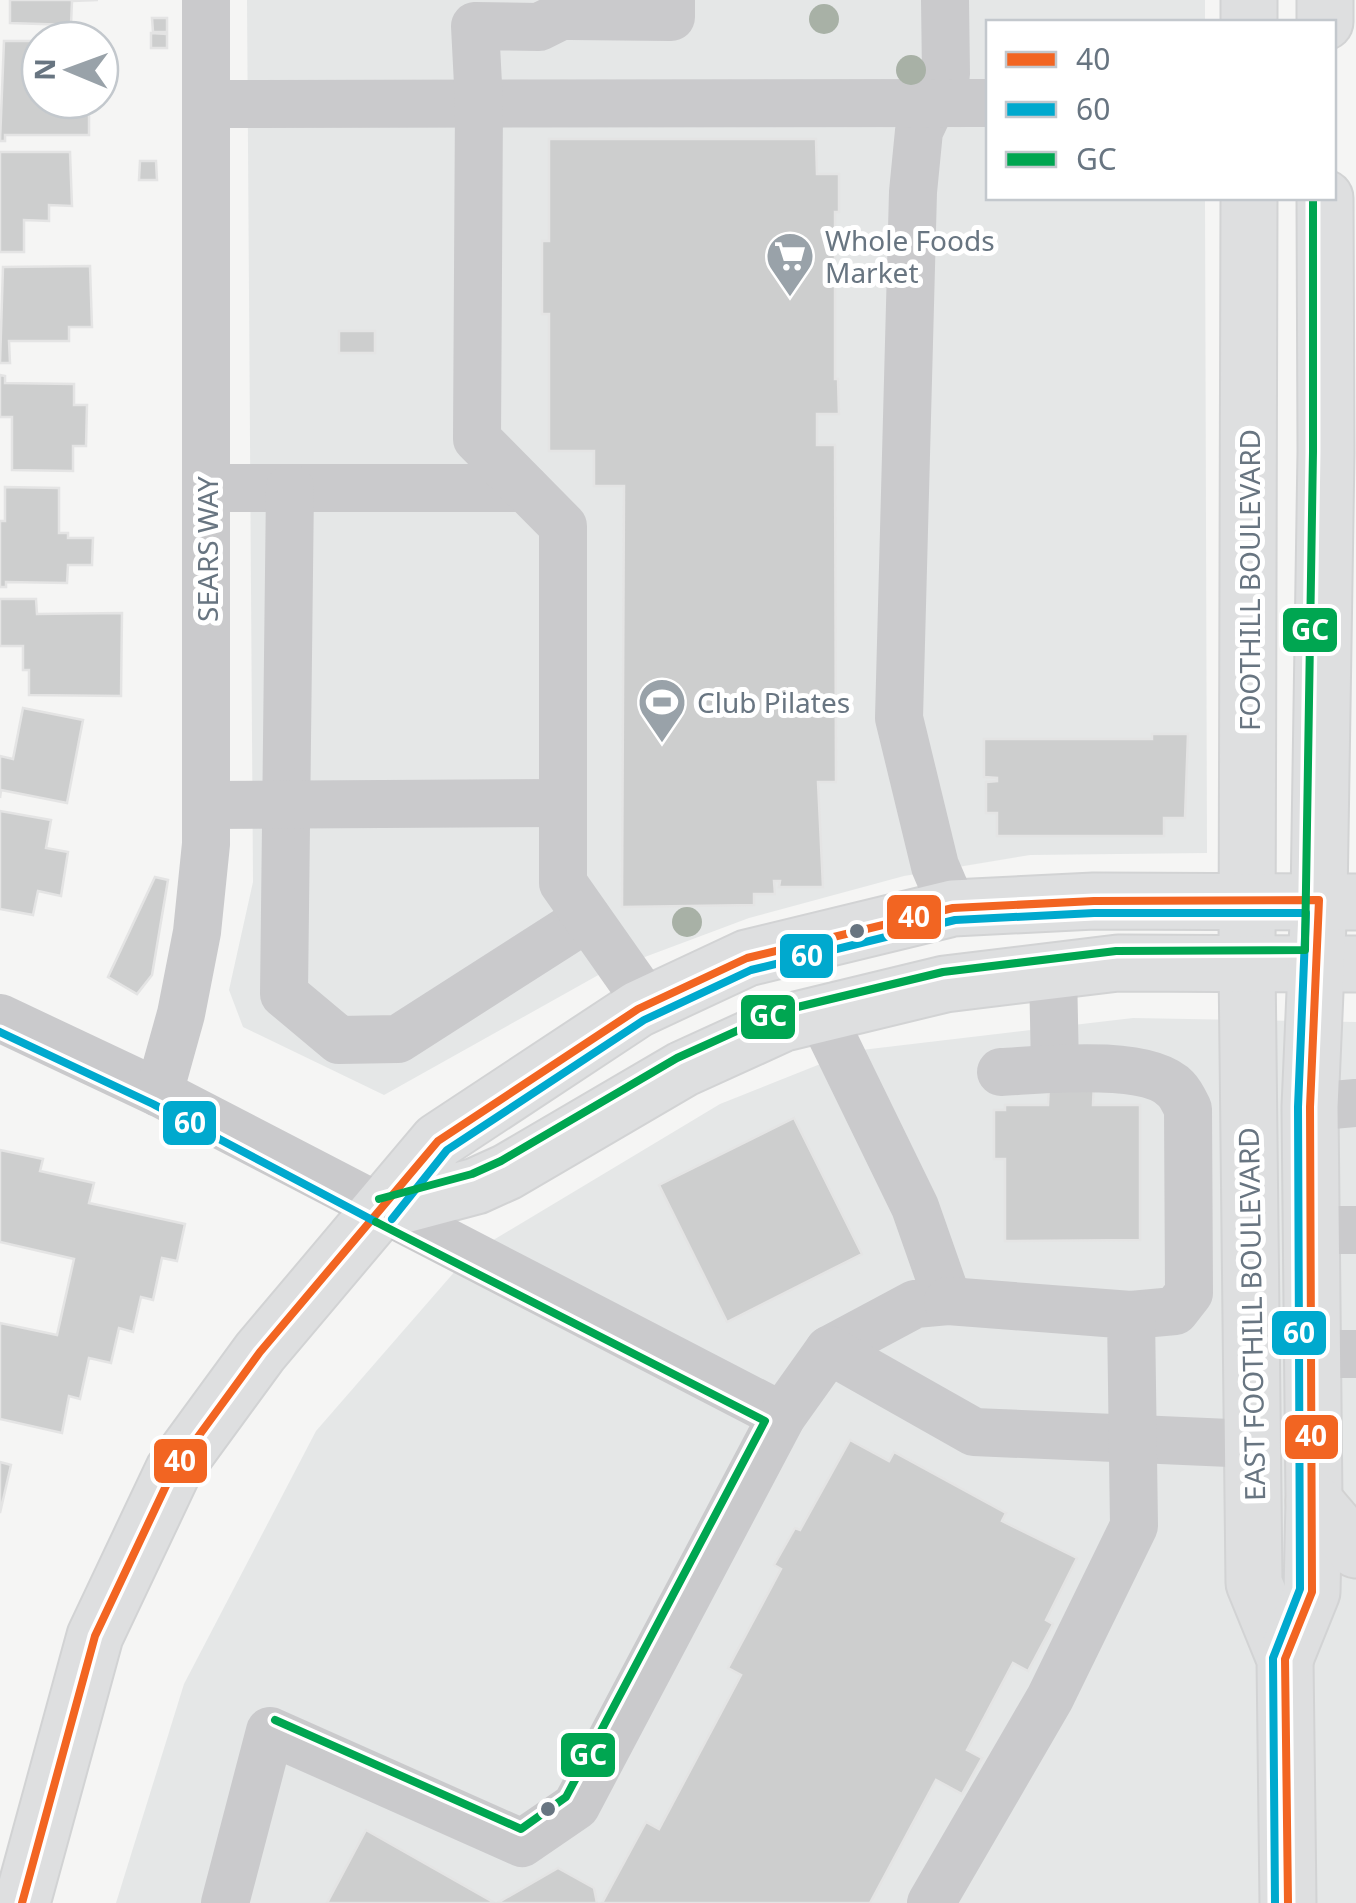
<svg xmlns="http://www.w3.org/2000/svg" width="1356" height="1903" viewBox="0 0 1356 1903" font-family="'Noto Sans',sans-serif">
<rect width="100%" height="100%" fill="#f5f5f4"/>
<g fill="#e5e7e7">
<path d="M 247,0 L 1205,0 L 1205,22 L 988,22 L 988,198 L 1205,198 L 1207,853 L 1030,855 L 904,876 L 749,918 L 602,973 L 384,1095 L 243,1027 L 229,990 L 253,882 Z"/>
<path d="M 1133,1018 L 1356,1022 L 1356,1903 L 116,1903 L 184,1684 L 316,1431 L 470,1254 L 720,1104 L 853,1051 Z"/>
</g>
<g fill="#cdcece" stroke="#e4e4e4" stroke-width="2.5">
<path d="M 10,0 L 98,0 L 72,1 L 71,25 L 10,23 Z"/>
<path d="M 152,18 L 167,18 L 167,32 L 153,32 Z"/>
<path d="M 151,33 L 167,34 L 167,48 L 151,48 Z"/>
<path d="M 4,41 L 40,41 L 40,100 L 89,100 L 89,135 L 5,135 L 5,141 L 0,141 Z"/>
<path d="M 549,139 L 816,139 L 817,174 L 839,174 L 839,212 L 835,212 L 835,379 L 838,379 L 839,414 L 817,414 L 817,445 L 835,445 L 836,782 L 818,782 L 823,887 L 779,887 L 780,881 L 774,881 L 775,894 L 754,894 L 754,905 L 622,907 L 624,486 L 594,486 L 594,451 L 549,451 L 549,314 L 542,314 L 542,241 L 549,241 Z"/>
<path d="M 0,152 L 70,152 L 72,206 L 49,205 L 49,221 L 24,220 L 24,252 L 0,252 Z"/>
<path d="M 140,161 L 156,161 L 157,180 L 139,180 Z"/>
<path d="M 90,266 L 92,327 L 69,327 L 69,341 L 9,341 L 10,363 L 0,363 L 3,267 Z"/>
<rect x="339" y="331" width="36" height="22"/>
<path d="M 0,375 L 5,376 L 5,383 L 74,384 L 74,405 L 87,405 L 86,446 L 73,446 L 73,471 L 12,470 L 12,417 L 0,417 Z"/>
<path d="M 5,487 L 59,488 L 59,533 L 68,533 L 68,538 L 93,538 L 92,565 L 68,565 L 67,583 L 6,582 L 6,587 L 0,587 L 0,521 L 5,521 Z"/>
<path d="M 0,599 L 36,599 L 37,614 L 122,613 L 121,696 L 29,695 L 29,670 L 23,670 L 23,646 L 0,646 Z"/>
<path d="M 23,708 L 83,720 L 67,803 L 1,790 L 0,798 L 0,756 L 13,759 Z"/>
<path d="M 1152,734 L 1188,734 L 1185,818 L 1164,818 L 1164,836 L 997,836 L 997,813 L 986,813 L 986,782 L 997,781 L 997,778 L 984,777 L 984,739 L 1152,739 Z"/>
<path d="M 0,811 L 51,820 L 46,848 L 68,852 L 61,896 L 38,891 L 33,915 L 0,909 Z"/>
<path d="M 155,877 L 168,880 L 152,975 L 137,994 L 108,977 Z"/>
<path d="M 1094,1082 L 1093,1105 L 1140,1105 L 1140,1240 L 1005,1241 L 1005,1159 L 994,1159 L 994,1110 L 1005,1110 L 1005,1105 L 1048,1105 L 1049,1083 Z"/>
<path d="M 794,1118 L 862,1254 L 727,1322 L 659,1185 Z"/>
<path d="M 0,1150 L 43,1159 L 40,1171 L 94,1183 L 89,1203 L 185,1224 L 177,1261 L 162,1258 L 153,1300 L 141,1297 L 133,1332 L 119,1328 L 111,1363 L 89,1358 L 80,1399 L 69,1396 L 62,1433 L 0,1419 L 0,1323 L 57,1335 L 74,1259 L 0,1242 Z"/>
<path d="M 850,1440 L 889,1461 L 894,1452 L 1006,1513 L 1002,1521 L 1077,1558 L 1046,1620 L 1053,1624 L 1028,1671 L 1013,1663 L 967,1750 L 982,1758 L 962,1794 L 936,1780 L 870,1903 L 602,1903 L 646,1822 L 659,1829 L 741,1675 L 728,1668 L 781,1569 L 774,1565 L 795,1528 L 800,1530 Z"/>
<path d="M 0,1462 L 11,1465 L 0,1513 Z"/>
<path d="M 366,1830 L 495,1903 L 327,1903 Z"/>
<path d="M 558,1868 L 594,1888 L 597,1903 L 497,1903 Z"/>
</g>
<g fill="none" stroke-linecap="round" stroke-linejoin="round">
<g stroke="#d2d3d4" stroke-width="59">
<g id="major">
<path d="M 1249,22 L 1249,0"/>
<path d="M 1325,22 L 1325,0"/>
<path d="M 1249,198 L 1247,963 L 1254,1583 L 1285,1659 L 1288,1903"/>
<path d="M 382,1211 L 476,1186 L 507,1172 L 683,1069 L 784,1023 L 945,984 L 1118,963 L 1356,964"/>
<path d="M 1285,1659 L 1312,1592 L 1314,1501 L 1310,1107 L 1319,900 L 1326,452 L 1325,198"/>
<path d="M 22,1903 L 95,1636 L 173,1471 L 260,1352 L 438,1141 L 638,1009 L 747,958 L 953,908 L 1094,901 L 1356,902"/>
</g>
</g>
<g stroke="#d2d2d2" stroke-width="59">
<path id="highway" d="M 1314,1501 L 1356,1550"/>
</g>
<g stroke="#cacacc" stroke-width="48">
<path d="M 945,0 L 946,74 L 919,131 L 913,192 L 899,718 L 935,866 L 953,908"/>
<path d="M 206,104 L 988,103"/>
<path d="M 207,488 L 525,488"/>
<path d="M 290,488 L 284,994 L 339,1040 L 398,1039 L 587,918"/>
<path d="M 206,805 L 563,803"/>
<path d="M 1053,971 L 1055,1069"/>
<path d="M 648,1004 L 563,883 L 563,526 L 477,439 L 479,104 L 475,26 L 539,27 L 561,16 L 570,16 L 671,17 L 671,0"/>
<path d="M 821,1014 L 915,1207 L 948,1301 L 915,1304 L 829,1350"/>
<path d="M 0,1018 L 159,1093 L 782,1416"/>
<path d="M 1001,1072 C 1041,1070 1147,1058 1176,1089 C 1181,1094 1185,1103 1188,1109 L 1189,1293 L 1175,1311 L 1131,1315"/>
<path d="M 159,1093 L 181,1014 L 197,932 L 206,844 L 206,0"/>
<path d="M 1310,1107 L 1356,1103"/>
<path d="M 1311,1230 L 1356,1230"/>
<path d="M 1311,1354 L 1356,1354"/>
<path d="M 225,1903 L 270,1731 L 522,1843 L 576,1806 L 782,1416 L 829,1350 L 974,1432 L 1253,1444"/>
<path d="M 931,1903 L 1050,1698 L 1134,1526 L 1131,1315 L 948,1301"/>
</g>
<use href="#major" stroke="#dedfe0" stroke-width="55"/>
<use href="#highway" stroke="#dedfe0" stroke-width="55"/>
<g stroke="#fff" stroke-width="15">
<path id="bus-1" d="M 22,1903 L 95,1636 L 173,1471 L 260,1352 L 438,1141 L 638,1009 L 747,958 L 953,908 L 1094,901 L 1319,900 L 1310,1107 L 1312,1592 L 1285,1659 L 1288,1903"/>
</g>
<g stroke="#fff" stroke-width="15">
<g id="bus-2">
<path d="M 0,1032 L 153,1104 L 376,1222"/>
<path d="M 392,1219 L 447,1150 L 644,1020 L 751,970 L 955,920 L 1094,913 L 1306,913 L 1298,1107 L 1300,1589 L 1273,1658 L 1275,1903"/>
</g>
</g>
<g stroke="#fff" stroke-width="15">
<g id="bus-3">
<path d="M 379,1199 L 472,1174 L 501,1161 L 677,1058 L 781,1011 L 943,972 L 1116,951 L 1305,950 L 1313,452 L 1313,198"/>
<path d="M 275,1720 L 521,1829 L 566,1797 L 765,1421 L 376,1222"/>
</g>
</g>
<use href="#bus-1" stroke="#f26522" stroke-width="8"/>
<use href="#bus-2" stroke="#00a9ce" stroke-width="8"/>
<use href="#bus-3" stroke="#00a651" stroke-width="8"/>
</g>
<g fill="#a8b1a6">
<circle cx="824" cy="19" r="15"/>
<circle cx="911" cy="70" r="15"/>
<circle cx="687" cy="922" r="15"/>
</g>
<defs>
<g id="supermarket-pin" transform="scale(2.5)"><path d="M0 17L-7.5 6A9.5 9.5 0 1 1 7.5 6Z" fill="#99a2a9" stroke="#fff"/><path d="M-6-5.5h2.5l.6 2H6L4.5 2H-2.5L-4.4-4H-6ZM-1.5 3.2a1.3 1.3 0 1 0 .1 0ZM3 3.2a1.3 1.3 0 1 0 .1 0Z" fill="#fff"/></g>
<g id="stadium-pin" transform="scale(2.5)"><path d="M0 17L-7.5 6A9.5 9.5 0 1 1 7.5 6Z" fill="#99a2a9" stroke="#fff"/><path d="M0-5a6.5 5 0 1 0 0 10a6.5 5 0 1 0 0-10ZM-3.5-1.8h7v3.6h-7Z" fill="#fff"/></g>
</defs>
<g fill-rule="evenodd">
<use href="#supermarket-pin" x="790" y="256"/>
<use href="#stadium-pin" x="662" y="702"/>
</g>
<g fill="#687581" stroke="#fff" stroke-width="4">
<circle cx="857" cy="931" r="9"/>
<circle cx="548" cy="1809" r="9"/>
</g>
<g text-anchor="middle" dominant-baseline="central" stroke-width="10" stroke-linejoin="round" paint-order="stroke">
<g font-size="28" fill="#687581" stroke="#fff" text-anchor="start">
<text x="825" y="240">Whole Foods<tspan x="825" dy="32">Market</tspan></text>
<text x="697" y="702">Club Pilates</text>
</g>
<g font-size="28" fill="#687581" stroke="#fff">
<text transform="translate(207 549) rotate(-90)">SEARS WAY</text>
<text transform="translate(1249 580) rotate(-90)">FOOTHILL BOULEVARD</text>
<text transform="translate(1251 1314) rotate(-91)">EAST FOOTHILL BOULEVARD</text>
</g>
</g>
<g stroke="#fff" stroke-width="4">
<rect x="1281" y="606" width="58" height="48" rx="10" fill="#00a651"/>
<rect x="885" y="893" width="58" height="48" rx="10" fill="#f26522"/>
<rect x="778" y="932" width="57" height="48" rx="10" fill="#00a9ce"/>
<rect x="739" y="993" width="58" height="48" rx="10" fill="#00a651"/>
<rect x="161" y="1099" width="57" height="48" rx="10" fill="#00a9ce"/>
<rect x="1270" y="1309" width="58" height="48" rx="10" fill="#00a9ce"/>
<rect x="1283" y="1413" width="57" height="48" rx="10" fill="#f26522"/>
<rect x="152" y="1437" width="57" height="48" rx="10" fill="#f26522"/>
<rect x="559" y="1731" width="58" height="48" rx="10" fill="#00a651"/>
</g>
<g font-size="28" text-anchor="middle" font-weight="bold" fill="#fff">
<text x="1310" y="640">GC</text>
<text x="914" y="927">40</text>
<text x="807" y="966">60</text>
<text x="768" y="1026">GC</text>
<text x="190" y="1133">60</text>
<text x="1299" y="1343">60</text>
<text x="1311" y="1446">40</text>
<text x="180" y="1471">40</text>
<text x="588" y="1765">GC</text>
</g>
<rect x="986" y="20" width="350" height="180" fill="#ffffff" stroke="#c3c8cd" stroke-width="2.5"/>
<rect x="1006" y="52" width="50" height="15" fill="#f26522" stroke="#c3c8cd" stroke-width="2.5"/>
<text x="1076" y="70" font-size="30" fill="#687581">40</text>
<rect x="1006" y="102" width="50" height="15" fill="#00a9ce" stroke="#c3c8cd" stroke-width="2.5"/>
<text x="1076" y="120" font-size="30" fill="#687581">60</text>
<rect x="1006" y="152" width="50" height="15" fill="#00a651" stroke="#c3c8cd" stroke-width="2.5"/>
<text x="1076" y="170" font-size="30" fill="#687581">GC</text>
<g transform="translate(70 70) rotate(271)"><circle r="48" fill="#ffffff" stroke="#c3c8cd" stroke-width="2.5"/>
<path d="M0-8L18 38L0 25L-18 38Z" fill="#99a2a9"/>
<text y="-15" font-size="28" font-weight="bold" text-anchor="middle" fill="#687581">N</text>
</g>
</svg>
